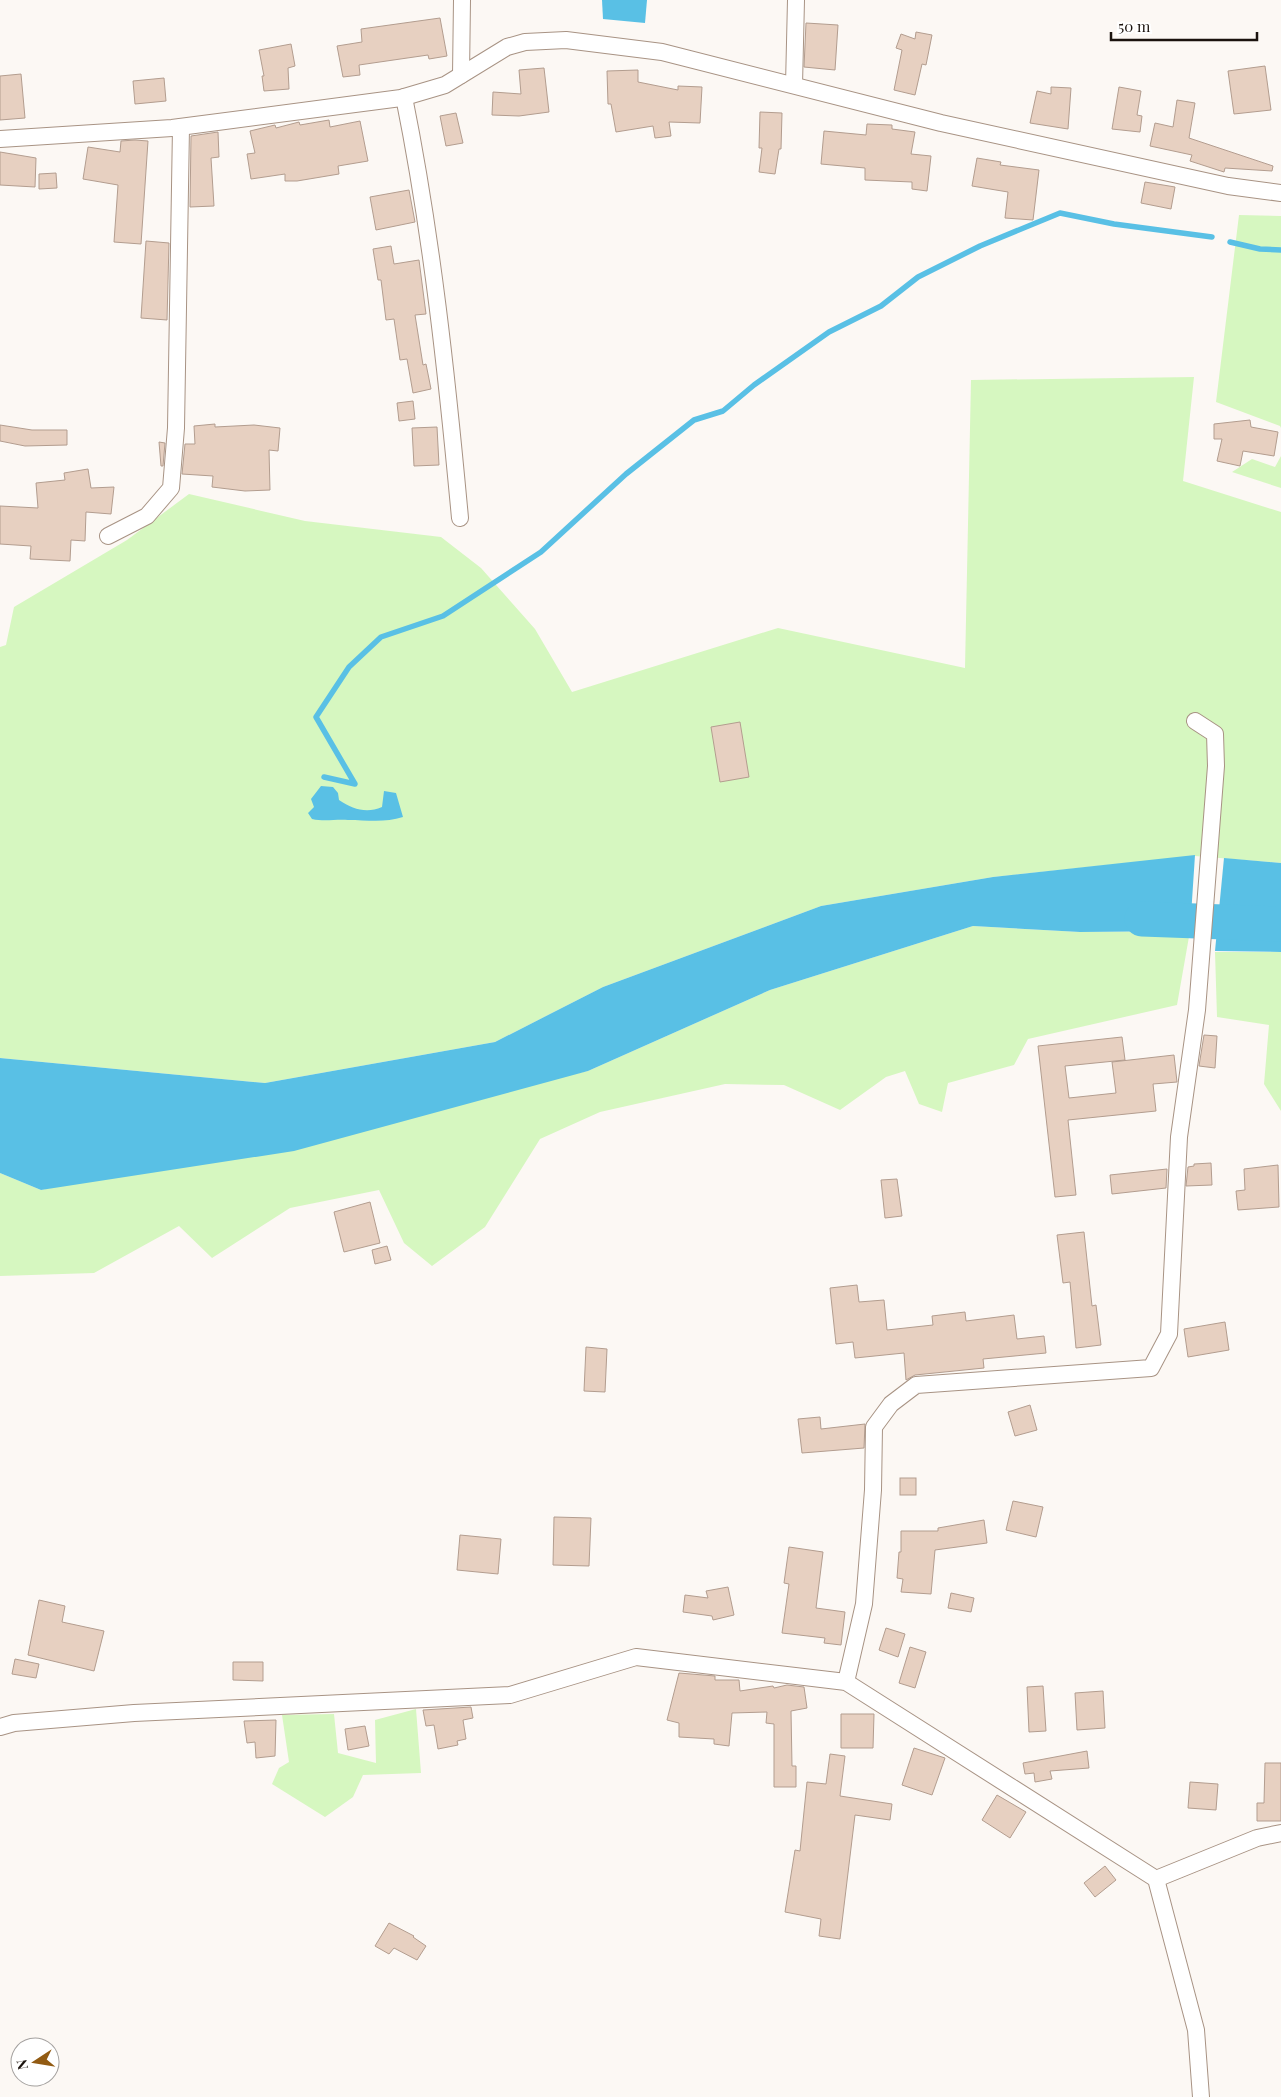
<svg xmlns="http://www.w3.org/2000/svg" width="1281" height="2097" viewBox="0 0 1281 2097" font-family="'Playfair Display',serif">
<rect width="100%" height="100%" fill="#fcf8f4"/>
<g fill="#d6f7c0">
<path d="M 1239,215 L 1281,216 L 1281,428 L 1280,426 L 1216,402 Z"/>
<path d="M 1194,377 L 1183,481 L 1281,512 L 1281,863 L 1195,856 L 993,877 L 821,906 L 603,987 L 495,1042 L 265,1083 L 0,1058 L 0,647 L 6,645 L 14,607 L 127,540 L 189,494 L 305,521 L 441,537 L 481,568 L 535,629 L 572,692 L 778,628 L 965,668 L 971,380 Z"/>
<path d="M 1281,456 L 1281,488 L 1232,472 L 1252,459 L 1275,467 Z"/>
<path d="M 973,926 L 1080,932 L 1190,931 L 1177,1005 L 1028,1039 L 1014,1065 L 948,1083 L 942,1112 L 919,1104 L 905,1071 L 886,1077 L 840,1110 L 784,1085 L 725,1084 L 600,1112 L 540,1139 L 485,1227 L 432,1266 L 404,1243 L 379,1190 L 290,1208 L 212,1258 L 179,1226 L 94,1273 L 0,1276 L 0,1173 L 41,1190 L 588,1071 L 770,990 Z"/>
<path d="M 1215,952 L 1281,952 L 1281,1111 L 1264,1084 L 1269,1025 L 1217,1017 Z"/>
<path d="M 416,1709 L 421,1773 L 363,1775 L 353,1797 L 325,1817 L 272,1784 L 279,1768 L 289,1762 L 282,1715 L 334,1714 L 338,1753 L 376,1763 L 375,1720 Z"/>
</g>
<g fill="#59c0e5">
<path d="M 602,0 L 647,0 L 645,23 L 603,19 Z"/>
<path d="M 321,786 L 333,787 L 338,793 L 339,800 C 353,809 366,814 382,807 L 384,791 L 396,793 L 403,817 C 385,823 367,820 348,820 C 335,819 325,822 312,819 L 308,813 L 314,807 L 311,799 Z"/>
<path d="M 1195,855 L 1190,931 L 1080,932 L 973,926 L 770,990 L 588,1071 L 294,1151 L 41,1190 L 0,1173 L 0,1058 L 265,1083 L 495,1042 L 603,987 L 821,906 L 993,877 Z"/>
<path d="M 1224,858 L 1281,863 L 1281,952 L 1215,951 Z"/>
</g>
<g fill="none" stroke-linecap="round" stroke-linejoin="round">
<g stroke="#59c0e5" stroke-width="5.5">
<path d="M 1230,242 L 1260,249 L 1281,250"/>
<path d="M 324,777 L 355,784 L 316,717 L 349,667 L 381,637 L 443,616 L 541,552 L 626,474 L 694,420 L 723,411 L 754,385 L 829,332 L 881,306 L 918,277 L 980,246 L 1060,213 L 1114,224 L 1212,237"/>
</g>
<path stroke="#59c0e5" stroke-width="35" d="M 1142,919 L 1281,924"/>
</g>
<g fill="#e7d0c1" stroke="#b39d8f">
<path d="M 440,18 L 447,56 L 429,59 L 428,55 L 359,65 L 360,75 L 343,77 L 337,46 L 362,42 L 361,29 Z"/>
<path d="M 806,23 L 838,25 L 835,70 L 804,67 Z"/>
<path d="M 916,32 L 932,35 L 926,65 L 922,64 L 915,95 L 894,90 L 902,50 L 896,48 L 901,34 L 915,39 Z"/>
<path d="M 291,44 L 295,66 L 288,68 L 289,89 L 264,91 L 262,76 L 264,76 L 259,50 Z"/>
<path d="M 1265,66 L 1271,110 L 1234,114 L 1228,71 Z"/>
<path d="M 544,68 L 549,112 L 519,116 L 492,115 L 493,92 L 521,94 L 519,70 Z"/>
<path d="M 638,70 L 638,82 L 678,90 L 678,86 L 702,87 L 700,123 L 669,122 L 671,136 L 655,138 L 653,126 L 616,132 L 611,104 L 608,104 L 607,71 Z"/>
<path d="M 21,74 L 25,118 L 0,120 L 0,76 Z"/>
<path d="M 164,78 L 166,101 L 135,104 L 133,81 Z"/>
<path d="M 1051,87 L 1071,88 L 1068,129 L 1030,123 L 1037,91 L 1051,94 Z"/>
<path d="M 1119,87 L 1141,91 L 1137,115 L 1142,116 L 1140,132 L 1112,129 Z"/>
<path d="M 1177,100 L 1195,103 L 1189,138 L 1273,166 L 1272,171 L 1225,168 L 1224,172 L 1190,161 L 1192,155 L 1150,146 L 1155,123 L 1173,127 Z"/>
<path d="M 760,112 L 782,113 L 781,149 L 779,149 L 775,174 L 759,172 L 762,148 L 759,148 Z"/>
<path d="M 456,113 L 463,143 L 446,146 L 440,116 Z"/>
<path d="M 329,120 L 330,127 L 360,121 L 368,161 L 338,166 L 339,174 L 297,181 L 285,181 L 285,174 L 251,179 L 247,154 L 255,153 L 250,131 L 275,125 L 276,128 L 299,122 L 300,125 Z"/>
<path d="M 867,124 L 892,125 L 892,129 L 915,132 L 911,154 L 931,156 L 927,191 L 912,189 L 912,182 L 865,180 L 865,168 L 821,164 L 824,131 L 866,135 Z"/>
<path d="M 218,132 L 219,157 L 211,158 L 214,206 L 190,207 L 191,136 Z"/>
<path d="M 135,140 L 148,141 L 141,244 L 114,242 L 118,185 L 83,179 L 88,147 L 120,152 L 121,141 Z"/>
<path d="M 0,152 L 36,158 L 35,187 L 0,185 Z"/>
<path d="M 977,158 L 1001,162 L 1000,165 L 1039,170 L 1033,220 L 1005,218 L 1008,192 L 972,186 Z"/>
<path d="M 56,173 L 57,188 L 39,189 L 39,174 Z"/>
<path d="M 1145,182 L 1175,187 L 1171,209 L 1141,203 Z"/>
<path d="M 409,190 L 415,222 L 376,230 L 370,197 Z"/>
<path d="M 146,241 L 169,243 L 167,320 L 141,318 Z"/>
<path d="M 391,246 L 394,264 L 419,260 L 426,314 L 415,315 L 423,365 L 426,364 L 431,389 L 413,393 L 407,359 L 400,360 L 394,319 L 386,320 L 381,280 L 378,280 L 373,249 Z"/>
<path d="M 413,401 L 415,419 L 399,421 L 397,403 Z"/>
<path d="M 1250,420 L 1251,427 L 1278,432 L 1274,456 L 1243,451 L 1240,466 L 1217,461 L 1222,439 L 1214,439 L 1214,424 Z"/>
<path d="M 215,424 L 215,427 L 254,425 L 280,428 L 278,451 L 269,450 L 270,490 L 245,491 L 212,487 L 213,476 L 182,474 L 185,444 L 195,444 L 194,426 Z"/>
<path d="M 0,425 L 32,430 L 67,430 L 67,445 L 25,446 L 0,441 Z"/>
<path d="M 437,427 L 439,465 L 414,466 L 412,428 Z"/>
<path d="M 159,442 L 165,443 L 163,466 L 161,466 Z"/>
<path d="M 88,469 L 91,488 L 114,487 L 111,514 L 86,512 L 85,541 L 71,540 L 70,561 L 30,559 L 31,546 L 0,544 L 0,506 L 38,508 L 36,483 L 65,480 L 64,473 Z"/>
<path d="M 740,722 L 749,777 L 720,782 L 711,727 Z"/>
<path d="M 1204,1035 L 1217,1036 L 1215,1068 L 1199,1066 Z"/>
<path d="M 1122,1037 L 1125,1060 L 1065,1066 L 1069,1098 L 1116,1093 L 1112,1062 L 1174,1055 L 1177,1082 L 1153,1084 L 1156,1111 L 1068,1120 L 1076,1195 L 1055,1197 L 1038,1046 Z"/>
<path d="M 1211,1163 L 1212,1185 L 1186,1186 L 1188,1167 L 1194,1166 L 1194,1164 Z"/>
<path d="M 1278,1165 L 1279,1207 L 1238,1210 L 1236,1191 L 1245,1190 L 1244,1169 Z"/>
<path d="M 1167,1169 L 1166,1188 L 1112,1194 L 1110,1175 Z"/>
<path d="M 897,1179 L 902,1216 L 885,1218 L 881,1180 Z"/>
<path d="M 370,1202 L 380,1243 L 344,1252 L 334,1212 Z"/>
<path d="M 1084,1232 L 1092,1306 L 1096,1305 L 1101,1345 L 1076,1348 L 1070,1282 L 1063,1283 L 1057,1235 Z"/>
<path d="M 387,1246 L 391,1260 L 375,1264 L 372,1250 Z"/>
<path d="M 857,1285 L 859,1302 L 884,1300 L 887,1330 L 933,1325 L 932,1316 L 965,1312 L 966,1321 L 1014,1315 L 1017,1339 L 1044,1336 L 1046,1353 L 983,1359 L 984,1368 L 915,1375 L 906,1380 L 904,1353 L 855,1358 L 853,1342 L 836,1344 L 830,1288 Z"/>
<path d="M 1225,1322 L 1229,1350 L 1188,1357 L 1184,1329 Z"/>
<path d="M 586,1347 L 607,1349 L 605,1392 L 584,1391 Z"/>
<path d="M 1030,1405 L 1037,1430 L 1015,1436 L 1008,1412 Z"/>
<path d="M 820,1417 L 821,1429 L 865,1424 L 864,1448 L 802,1453 L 798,1419 Z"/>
<rect x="900" y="1478" width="16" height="17"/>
<path d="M 1013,1501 L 1043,1507 L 1036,1537 L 1006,1530 Z"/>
<path d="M 554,1517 L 591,1518 L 589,1566 L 553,1565 Z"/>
<path d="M 984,1520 L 987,1543 L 935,1550 L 931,1594 L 901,1592 L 903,1579 L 897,1578 L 899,1552 L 901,1552 L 901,1531 L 938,1531 L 938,1528 Z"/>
<path d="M 460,1535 L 501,1539 L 498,1574 L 457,1570 Z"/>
<path d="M 789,1547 L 823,1552 L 816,1608 L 845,1612 L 841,1645 L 824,1643 L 825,1638 L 782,1633 L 789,1584 L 784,1583 Z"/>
<path d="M 728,1587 L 734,1615 L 713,1620 L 712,1616 L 683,1612 L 685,1595 L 708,1598 L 706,1591 Z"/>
<path d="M 951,1593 L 974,1598 L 971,1612 L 948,1608 Z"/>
<path d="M 39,1600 L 65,1606 L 62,1622 L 104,1631 L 94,1671 L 28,1655 Z"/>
<path d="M 886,1628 L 905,1634 L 898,1657 L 879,1650 Z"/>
<path d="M 910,1647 L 926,1652 L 915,1688 L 899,1683 Z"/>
<path d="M 15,1659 L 39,1664 L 36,1678 L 12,1674 Z"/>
<path d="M 233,1662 L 263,1662 L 263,1681 L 233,1680 Z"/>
<path d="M 679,1673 L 715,1676 L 715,1680 L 739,1680 L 740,1691 L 773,1686 L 774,1688 L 787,1685 L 804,1687 L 807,1708 L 791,1711 L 792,1766 L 796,1766 L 796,1787 L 774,1787 L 774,1724 L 766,1723 L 767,1712 L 732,1713 L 729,1746 L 714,1744 L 714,1739 L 679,1737 L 679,1723 L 667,1720 Z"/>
<path d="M 1043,1686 L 1046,1731 L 1029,1732 L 1027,1687 Z"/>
<path d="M 1103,1691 L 1105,1728 L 1077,1730 L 1075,1693 Z"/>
<path d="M 471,1707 L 473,1718 L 463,1720 L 466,1739 L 457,1741 L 458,1745 L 438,1749 L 434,1725 L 426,1726 L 423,1710 Z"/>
<path d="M 841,1714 L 874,1714 L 873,1748 L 841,1748 Z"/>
<path d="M 276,1720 L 275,1756 L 256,1758 L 255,1742 L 247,1743 L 244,1721 Z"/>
<path d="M 365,1726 L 369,1746 L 348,1750 L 345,1729 Z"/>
<path d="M 914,1748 L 945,1758 L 932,1795 L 902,1785 Z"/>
<path d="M 1087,1751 L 1089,1768 L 1050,1771 L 1052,1779 L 1035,1782 L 1034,1773 L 1025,1774 L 1023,1763 Z"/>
<path d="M 830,1754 L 845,1756 L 840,1796 L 892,1804 L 890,1820 L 855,1815 L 840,1939 L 819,1936 L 821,1919 L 785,1912 L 795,1850 L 800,1851 L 807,1782 L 826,1784 Z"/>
<path d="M 1265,1763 L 1281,1763 L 1281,1821 L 1257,1821 L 1257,1803 L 1264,1803 Z"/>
<path d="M 1190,1782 L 1218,1784 L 1216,1810 L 1188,1808 Z"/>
<path d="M 997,1795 L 1026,1812 L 1010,1838 L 982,1820 Z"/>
<path d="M 1105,1866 L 1116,1880 L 1095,1897 L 1084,1883 Z"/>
<path d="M 389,1923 L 414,1936 L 413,1937 L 426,1946 L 417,1960 L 394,1948 L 389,1954 L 375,1946 Z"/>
</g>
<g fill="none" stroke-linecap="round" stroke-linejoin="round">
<g stroke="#a89384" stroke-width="18">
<g id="minor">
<path d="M 461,75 L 462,0"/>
<path d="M 794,85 L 796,0"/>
<path d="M 404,97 C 432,236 447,377 460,518"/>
<path d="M 0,139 L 172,128 L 401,98 L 445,85 L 507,47 L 525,42 L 566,40 L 662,52 L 941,123 L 1228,186 L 1281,193"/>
<path d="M 108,536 L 147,516 L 171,488 L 176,428 L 181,127"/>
<path d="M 846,1682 L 864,1604 L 873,1490 L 874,1427 L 891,1404 L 916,1385 L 1151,1368 L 1169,1334 L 1179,1137 L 1197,1010 L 1216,766 L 1215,734 L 1195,721"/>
<path d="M 0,1727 L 14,1723 L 134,1713 L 510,1695 L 636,1657 L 846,1682 L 1156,1879 L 1196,2030 L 1201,2097"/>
<path d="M 1156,1879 L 1257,1838 L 1281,1833"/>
</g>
</g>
<use href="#minor" stroke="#fff" stroke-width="16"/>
</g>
<g transform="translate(35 2062) rotate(258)"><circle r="24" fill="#ffffff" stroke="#a4a19f"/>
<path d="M0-4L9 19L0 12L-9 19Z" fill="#925b13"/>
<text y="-8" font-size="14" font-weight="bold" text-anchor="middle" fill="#1b130e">N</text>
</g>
<path d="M1111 32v8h146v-8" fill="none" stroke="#1b130e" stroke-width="2.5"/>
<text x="1118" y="32" font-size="15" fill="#1b130e" stroke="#ffffff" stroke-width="4" paint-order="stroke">50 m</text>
</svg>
